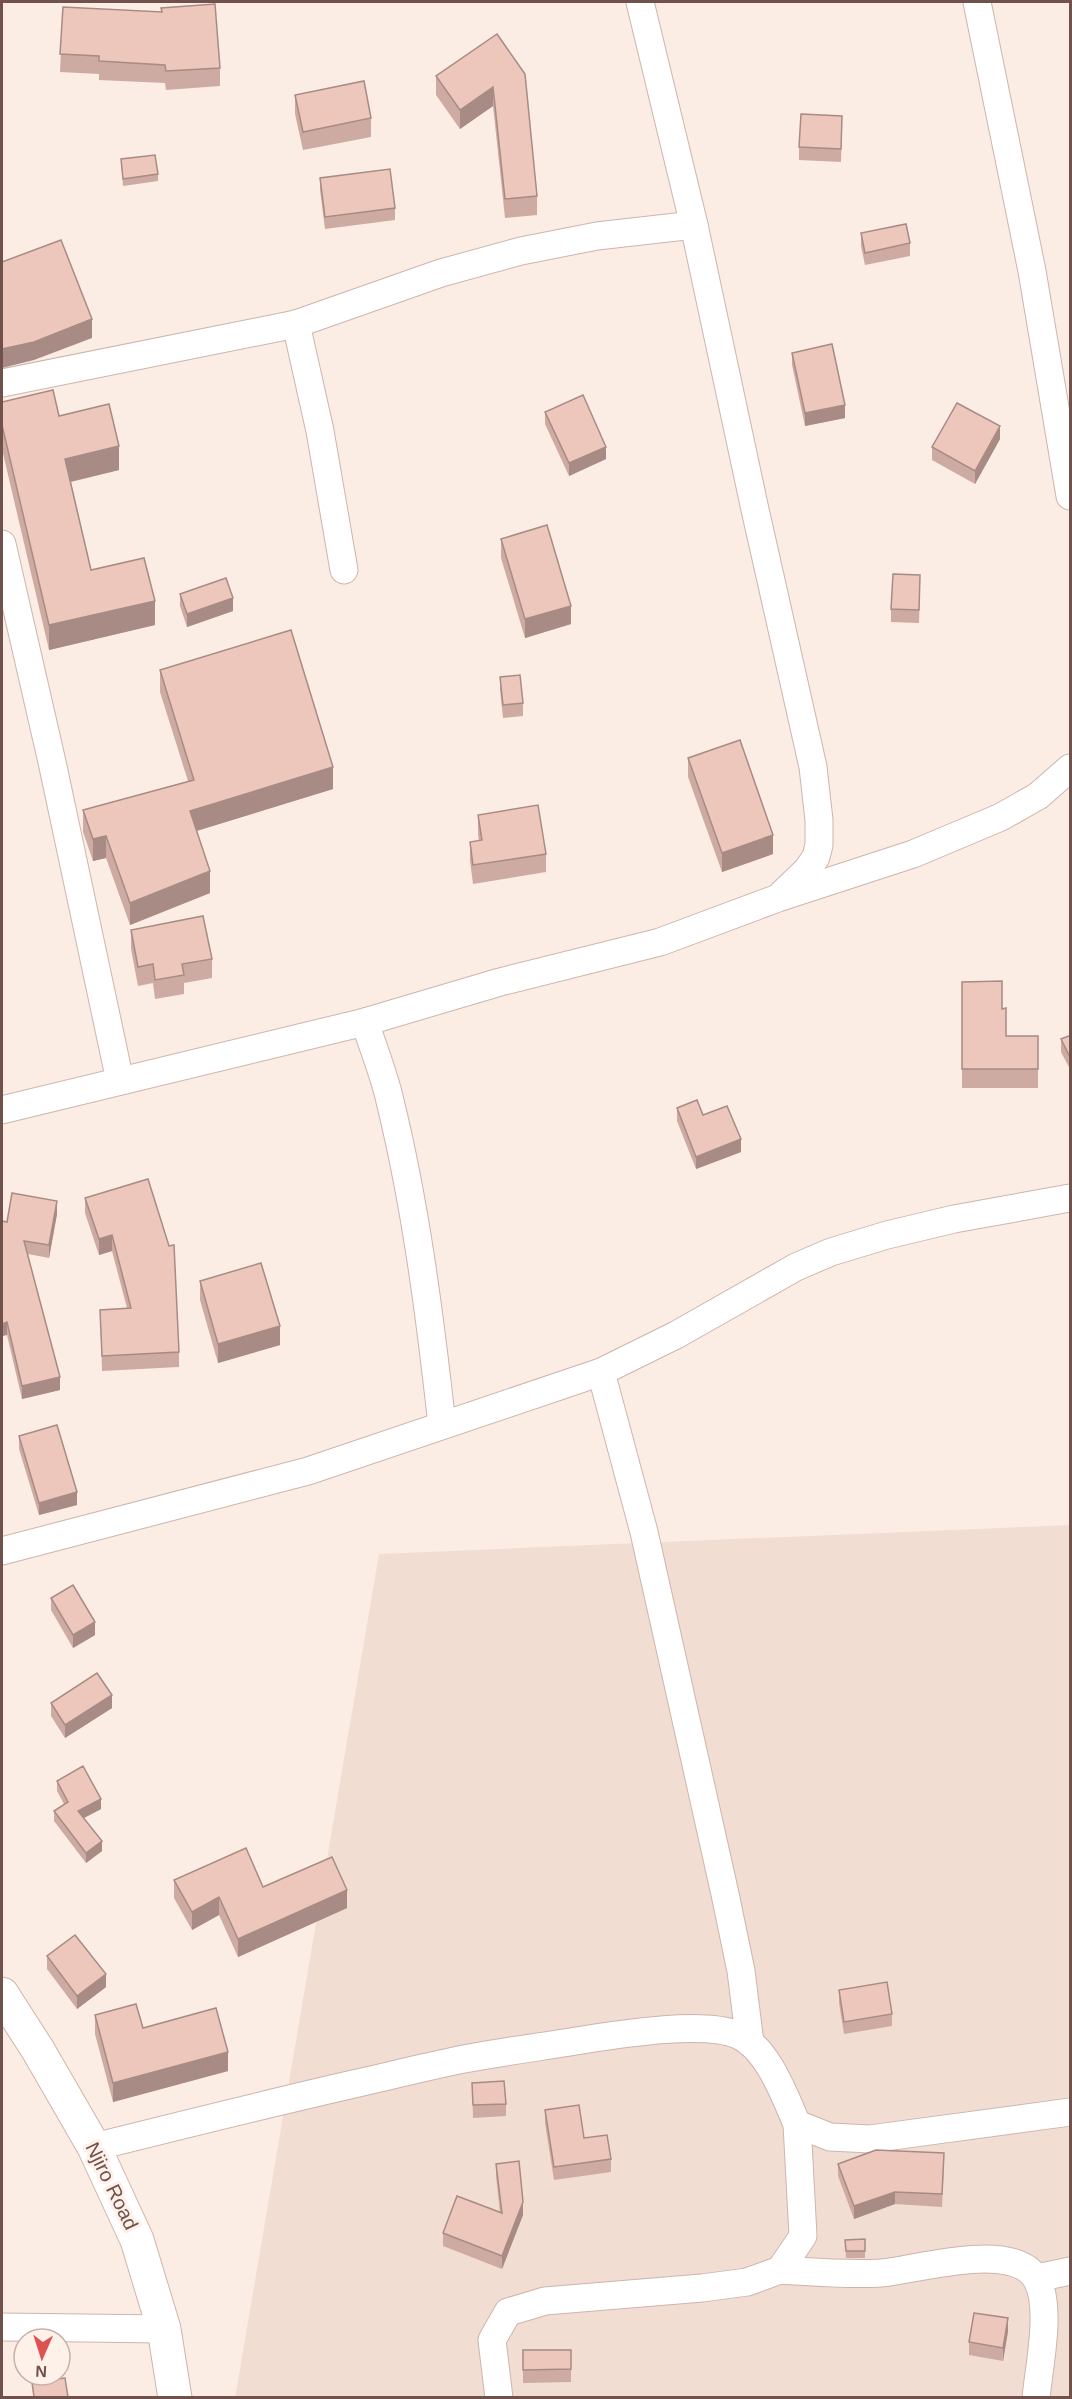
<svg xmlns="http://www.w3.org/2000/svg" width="1072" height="2399" viewBox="0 0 1072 2399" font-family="Helvetica,sans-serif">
<rect width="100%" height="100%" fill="#fbede3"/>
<path fill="#f2ddd2" d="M 1070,1525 L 1070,2397 L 235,2398 L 379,1554 Z"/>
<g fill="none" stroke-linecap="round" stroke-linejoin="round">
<g stroke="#cdb5ad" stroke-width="29">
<g id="street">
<path d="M 640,2 L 694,225 L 754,505 L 813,767 L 819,820 L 819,845 L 816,857 L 807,870 L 782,894"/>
<path d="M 977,2 L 1032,271 L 1070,496"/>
<path d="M 296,324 L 320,431 L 344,570"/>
<path d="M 2,383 L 296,324 L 441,273 L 521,251 L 597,236 L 694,225"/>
<path d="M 2,544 L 52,762 L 120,1081"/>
<path d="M 365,1022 C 373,1048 384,1074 390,1101 C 416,1207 430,1317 442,1425"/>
<path d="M 2,1110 L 365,1022 L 500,982 L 660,942 L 778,898 L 913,854 L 1001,817 L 1038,796 L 1070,768"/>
<path d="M 601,1372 L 644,1532 L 725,1894 L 741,1971 L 750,2043"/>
<path d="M 2,1551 L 308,1471 L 601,1372 L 676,1335 L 796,1267 L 831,1252 L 887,1235 L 954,1219 L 1070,1198"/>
<path d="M 94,2147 C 182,2125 270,2103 358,2083 C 393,2075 429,2066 464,2059 C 501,2052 539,2047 576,2041 C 615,2035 702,2020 738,2035 C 768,2048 785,2097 797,2124 L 830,2137 L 870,2139 L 1070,2112"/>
<path d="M 780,2270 C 813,2272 847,2275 881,2273 C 917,2270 1015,2239 1037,2280 C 1052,2308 1039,2366 1036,2398"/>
<path d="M 1037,2278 L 1070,2271"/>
<path d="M 2,2327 L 164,2329"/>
<path d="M 499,2398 L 492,2340 L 508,2312 L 545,2301 L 702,2288 L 747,2282 L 780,2270 L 803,2236 L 797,2124"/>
</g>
</g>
<g stroke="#d0b4ab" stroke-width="35">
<path id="secondary" d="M 2,1994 L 38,2050 L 94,2147 L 137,2240 L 164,2329 L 175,2398"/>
</g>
<use href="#street" stroke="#fff" stroke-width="27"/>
<use href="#secondary" stroke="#fff" stroke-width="33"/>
</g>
<g fill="#cdaba2">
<path d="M 63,7 L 220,68 L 220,86 L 166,90 L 165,83 L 99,80 L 99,74 L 60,72 Z"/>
<path d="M 525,74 L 537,196 L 537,215 L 505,218 L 493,106 L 460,129 L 436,95 L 436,76 Z"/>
<path d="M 295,95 L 371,118 L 371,137 L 303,150 L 295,114 Z"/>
<path d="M 842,129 L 841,162 L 799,160 L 799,147 Z"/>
<path d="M 121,159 L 158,174 L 158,181 L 123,186 Z"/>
<path d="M 320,178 L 395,208 L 395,220 L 325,229 L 320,190 Z"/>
<path d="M 861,233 L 910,243 L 910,256 L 865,265 L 861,246 Z"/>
<path d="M 792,353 L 845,418 L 805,426 L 792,365 Z"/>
<path d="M 2,402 L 59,416 L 119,470 L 71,482 L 91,570 L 155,625 L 49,650 L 2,449 Z"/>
<path d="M 545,412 L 606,459 L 569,476 L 545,424 Z"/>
<path d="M 1000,439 L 975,484 L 932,460 L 932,447 Z"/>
<path d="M 501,539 L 571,624 L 525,638 L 501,558 Z"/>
<path d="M 920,588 L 919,623 L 891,622 L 891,609 Z"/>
<path d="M 180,594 L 233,611 L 187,627 L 180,606 Z"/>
<path d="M 160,670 L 333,789 L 196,831 L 210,893 L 130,925 L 106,858 L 93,861 L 83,832 L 83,810 L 188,781 L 160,692 Z"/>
<path d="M 500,677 L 523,703 L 523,716 L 503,718 L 500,690 Z"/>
<path d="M 688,758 L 773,854 L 722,872 L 688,777 Z"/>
<path d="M 478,815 L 546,854 L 546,872 L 473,884 L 470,861 L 470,842 L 479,841 L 478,834 Z"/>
<path d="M 131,930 L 212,959 L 212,978 L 184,983 L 184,994 L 155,999 L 153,983 L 138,986 L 131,949 Z"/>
<path d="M 962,982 L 1002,1009 L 1006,1036 L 1038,1036 L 1038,1088 L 962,1088 Z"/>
<path d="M 1071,1035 L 1071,1071 L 1061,1052 L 1061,1039 Z"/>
<path d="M 677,1108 L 703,1115 L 741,1152 L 696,1169 L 677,1121 Z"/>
<path d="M 148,1179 L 179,1352 L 179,1367 L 102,1371 L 100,1310 L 127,1308 L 112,1251 L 99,1255 L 85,1213 L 85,1198 Z"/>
<path d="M 57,1214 L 49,1258 L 28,1254 L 60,1390 L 22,1399 L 7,1335 L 2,1336 L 2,1221 L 7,1222 Z"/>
<path d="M 200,1281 L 280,1345 L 218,1363 L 200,1300 Z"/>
<path d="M 19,1436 L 77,1505 L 39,1515 L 19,1449 Z"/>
<path d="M 51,1598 L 95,1635 L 73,1648 L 51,1610 Z"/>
<path d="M 51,1703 L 112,1708 L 65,1738 L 51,1716 Z"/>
<path d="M 57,1781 L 101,1809 L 84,1818 L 102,1851 L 86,1863 L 54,1821 L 54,1811 L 64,1804 L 57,1791 Z"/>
<path d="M 174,1880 L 263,1887 L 347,1908 L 238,1957 L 219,1915 L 192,1930 L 174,1898 Z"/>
<path d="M 47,1956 L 106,1987 L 77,2009 L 47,1969 Z"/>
<path d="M 839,1990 L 892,2014 L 892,2026 L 844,2034 L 839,2003 Z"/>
<path d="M 95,2015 L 143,2028 L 228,2071 L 113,2102 L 95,2034 Z"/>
<path d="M 472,2083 L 506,2104 L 506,2116 L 473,2118 Z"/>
<path d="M 545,2110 L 611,2159 L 611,2172 L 554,2180 L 545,2123 Z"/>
<path d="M 496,2164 L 523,2215 L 502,2269 L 443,2246 L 443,2233 L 500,2213 L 496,2176 Z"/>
<path d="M 838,2164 L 944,2165 L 942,2207 L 895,2204 L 854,2219 L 838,2176 Z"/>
<path d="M 865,2239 L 865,2258 L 846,2258 L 845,2240 Z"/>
<path d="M 1008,2331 L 1003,2361 L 969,2355 L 969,2342 Z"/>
<path d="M 523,2350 L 571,2350 L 571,2382 L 523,2383 Z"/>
</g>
<g fill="#a78b84">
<path d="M 493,87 L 493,106 L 460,129 L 460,110 Z"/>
<path d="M 3,205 L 3,218 L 2,218 L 2,206 Z"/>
<path d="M 92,319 L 92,338 L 34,360 L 2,368 L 2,349 Z"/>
<path d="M 845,405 L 845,418 L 805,426 L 805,413 Z"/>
<path d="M 1000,426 L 1000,439 L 975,484 L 975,471 Z"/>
<path d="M 119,446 L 119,470 L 65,483 L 65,459 Z"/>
<path d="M 606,447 L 606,459 L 569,476 L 569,463 Z"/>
<path d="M 233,598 L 233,611 L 187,627 L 187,614 Z"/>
<path d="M 155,601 L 155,625 L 49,650 L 49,625 Z"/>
<path d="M 571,606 L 571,624 L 525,638 L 525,619 Z"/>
<path d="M 333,767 L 333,789 L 190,833 L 190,811 Z"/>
<path d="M 773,835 L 773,854 L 722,872 L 722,853 Z"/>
<path d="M 106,836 L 106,858 L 93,861 L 93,839 Z"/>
<path d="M 210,871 L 210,893 L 130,925 L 130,903 Z"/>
<path d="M 741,1139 L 741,1152 L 696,1169 L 696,1157 Z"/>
<path d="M 57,1201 L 57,1214 L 49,1258 L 49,1245 Z"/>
<path d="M 112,1235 L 112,1251 L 99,1255 L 99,1239 Z"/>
<path d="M 7,1322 L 7,1335 L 2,1336 L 2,1324 Z"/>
<path d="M 280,1326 L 280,1345 L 218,1363 L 218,1344 Z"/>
<path d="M 60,1377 L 60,1390 L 22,1399 L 22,1386 Z"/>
<path d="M 77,1492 L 77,1505 L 39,1515 L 39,1503 Z"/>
<path d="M 95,1622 L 95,1635 L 73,1648 L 73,1635 Z"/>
<path d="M 112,1695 L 112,1708 L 65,1738 L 65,1725 Z"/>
<path d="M 101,1799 L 101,1809 L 78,1821 L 78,1811 Z"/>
<path d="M 102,1841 L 102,1851 L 86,1863 L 86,1853 Z"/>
<path d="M 347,1890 L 347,1908 L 238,1957 L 238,1939 Z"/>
<path d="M 219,1897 L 219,1915 L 192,1930 L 192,1912 Z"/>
<path d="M 106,1974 L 106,1987 L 77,2009 L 77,1996 Z"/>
<path d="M 228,2052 L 228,2071 L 113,2102 L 113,2083 Z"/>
<path d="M 895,2192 L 895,2204 L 854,2219 L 854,2206 Z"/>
<path d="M 523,2202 L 523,2215 L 502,2269 L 502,2256 Z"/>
<path d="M 1008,2318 L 1008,2331 L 1003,2361 L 1003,2348 Z"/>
</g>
<g fill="#eec7bc" stroke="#a78b84" stroke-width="1.5">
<path d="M 215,4 L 220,68 L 166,71 L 165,65 L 99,61 L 99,56 L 60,54 L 63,7 L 162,12 L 161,8 Z"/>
<path d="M 497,34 L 525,74 L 537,196 L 505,199 L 493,87 L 460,110 L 436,76 Z"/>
<path d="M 364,81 L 371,118 L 303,132 L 295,95 Z"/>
<path d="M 801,114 L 842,116 L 841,149 L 799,147 Z"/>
<path d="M 155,155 L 158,174 L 123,179 L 121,159 Z"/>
<path d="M 390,169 L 395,208 L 325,217 L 320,178 Z"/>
<path d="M 906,224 L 910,243 L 865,253 L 861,233 Z"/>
<path d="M 61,240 L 92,319 L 34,342 L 2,349 L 2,262 Z"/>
<path d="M 832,344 L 845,405 L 805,413 L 792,353 Z"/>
<path d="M 53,390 L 59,416 L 109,404 L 119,446 L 65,459 L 91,570 L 144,558 L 155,601 L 49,625 L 2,425 L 2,402 Z"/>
<path d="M 583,395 L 606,447 L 569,463 L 545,412 Z"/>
<path d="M 957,403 L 1000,426 L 975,471 L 932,447 Z"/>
<path d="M 547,525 L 571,606 L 525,619 L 501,539 Z"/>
<path d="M 893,574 L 920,575 L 919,610 L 891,609 Z"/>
<path d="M 226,578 L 233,598 L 187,614 L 180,594 Z"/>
<path d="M 291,630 L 333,767 L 190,811 L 210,871 L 130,903 L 106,836 L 93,839 L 83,810 L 194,780 L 160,670 Z"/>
<path d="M 520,675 L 523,703 L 503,705 L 500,677 Z"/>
<path d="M 740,740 L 773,835 L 722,853 L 688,758 Z"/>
<path d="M 538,805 L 546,854 L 473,865 L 470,842 L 482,840 L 478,815 Z"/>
<path d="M 203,916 L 212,959 L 182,964 L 184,975 L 155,980 L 153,964 L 138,967 L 131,930 Z"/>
<path d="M 1002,981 L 1002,1009 L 1006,1008 L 1006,1036 L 1038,1036 L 1038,1069 L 962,1069 L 962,982 Z"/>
<path d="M 1071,1035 L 1071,1059 L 1061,1039 Z"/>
<path d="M 697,1100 L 703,1115 L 727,1106 L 741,1139 L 696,1157 L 677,1108 Z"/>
<path d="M 148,1179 L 169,1246 L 174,1245 L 179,1352 L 102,1356 L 100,1310 L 131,1308 L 112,1235 L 99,1239 L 85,1198 Z"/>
<path d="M 12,1193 L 57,1201 L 49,1245 L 24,1241 L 60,1377 L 22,1386 L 7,1322 L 2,1324 L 2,1221 L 7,1222 Z"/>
<path d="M 261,1263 L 280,1326 L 218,1344 L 200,1281 Z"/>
<path d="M 57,1425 L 77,1492 L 39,1503 L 19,1436 Z"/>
<path d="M 73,1585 L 95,1622 L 73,1635 L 51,1598 Z"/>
<path d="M 97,1673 L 112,1695 L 65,1725 L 51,1703 Z"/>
<path d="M 83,1766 L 101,1799 L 78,1811 L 102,1841 L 86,1853 L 54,1811 L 68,1802 L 57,1781 Z"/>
<path d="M 246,1848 L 263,1887 L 332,1857 L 347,1890 L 238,1939 L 219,1897 L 192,1912 L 174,1880 Z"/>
<path d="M 75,1935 L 106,1974 L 77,1996 L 47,1956 Z"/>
<path d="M 887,1982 L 892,2014 L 844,2022 L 839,1990 Z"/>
<path d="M 136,2004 L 143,2028 L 216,2008 L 228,2052 L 113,2083 L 95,2015 Z"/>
<path d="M 504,2081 L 506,2104 L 473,2105 L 472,2083 Z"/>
<path d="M 579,2105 L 584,2138 L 607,2135 L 611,2159 L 554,2167 L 545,2110 Z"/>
<path d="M 876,2150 L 944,2153 L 942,2194 L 895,2192 L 854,2206 L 838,2164 Z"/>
<path d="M 519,2161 L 523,2202 L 502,2256 L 443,2233 L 457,2196 L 502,2213 L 496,2164 Z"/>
<path d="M 865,2239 L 865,2251 L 846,2251 L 845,2240 Z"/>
<path d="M 974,2313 L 1008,2318 L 1003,2348 L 969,2342 Z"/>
<path d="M 523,2350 L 571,2350 L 571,2369 L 523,2370 Z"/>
<path d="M 65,2378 L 68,2397 L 34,2397 L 32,2382 Z"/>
</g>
<g text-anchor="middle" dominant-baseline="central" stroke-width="6" stroke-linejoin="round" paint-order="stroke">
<g font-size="20" fill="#71514b" stroke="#fef1e9">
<text transform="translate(112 2186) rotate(64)">Njiro Road</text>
</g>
</g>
<rect width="1072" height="2399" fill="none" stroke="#71514b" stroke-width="6"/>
<g transform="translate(42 2357) rotate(183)"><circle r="28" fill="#fef1e9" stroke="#c6b1aa" stroke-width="1.5"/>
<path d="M0-4.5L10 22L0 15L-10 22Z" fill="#de534f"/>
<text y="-9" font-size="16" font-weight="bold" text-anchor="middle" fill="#71514b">N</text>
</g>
</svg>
